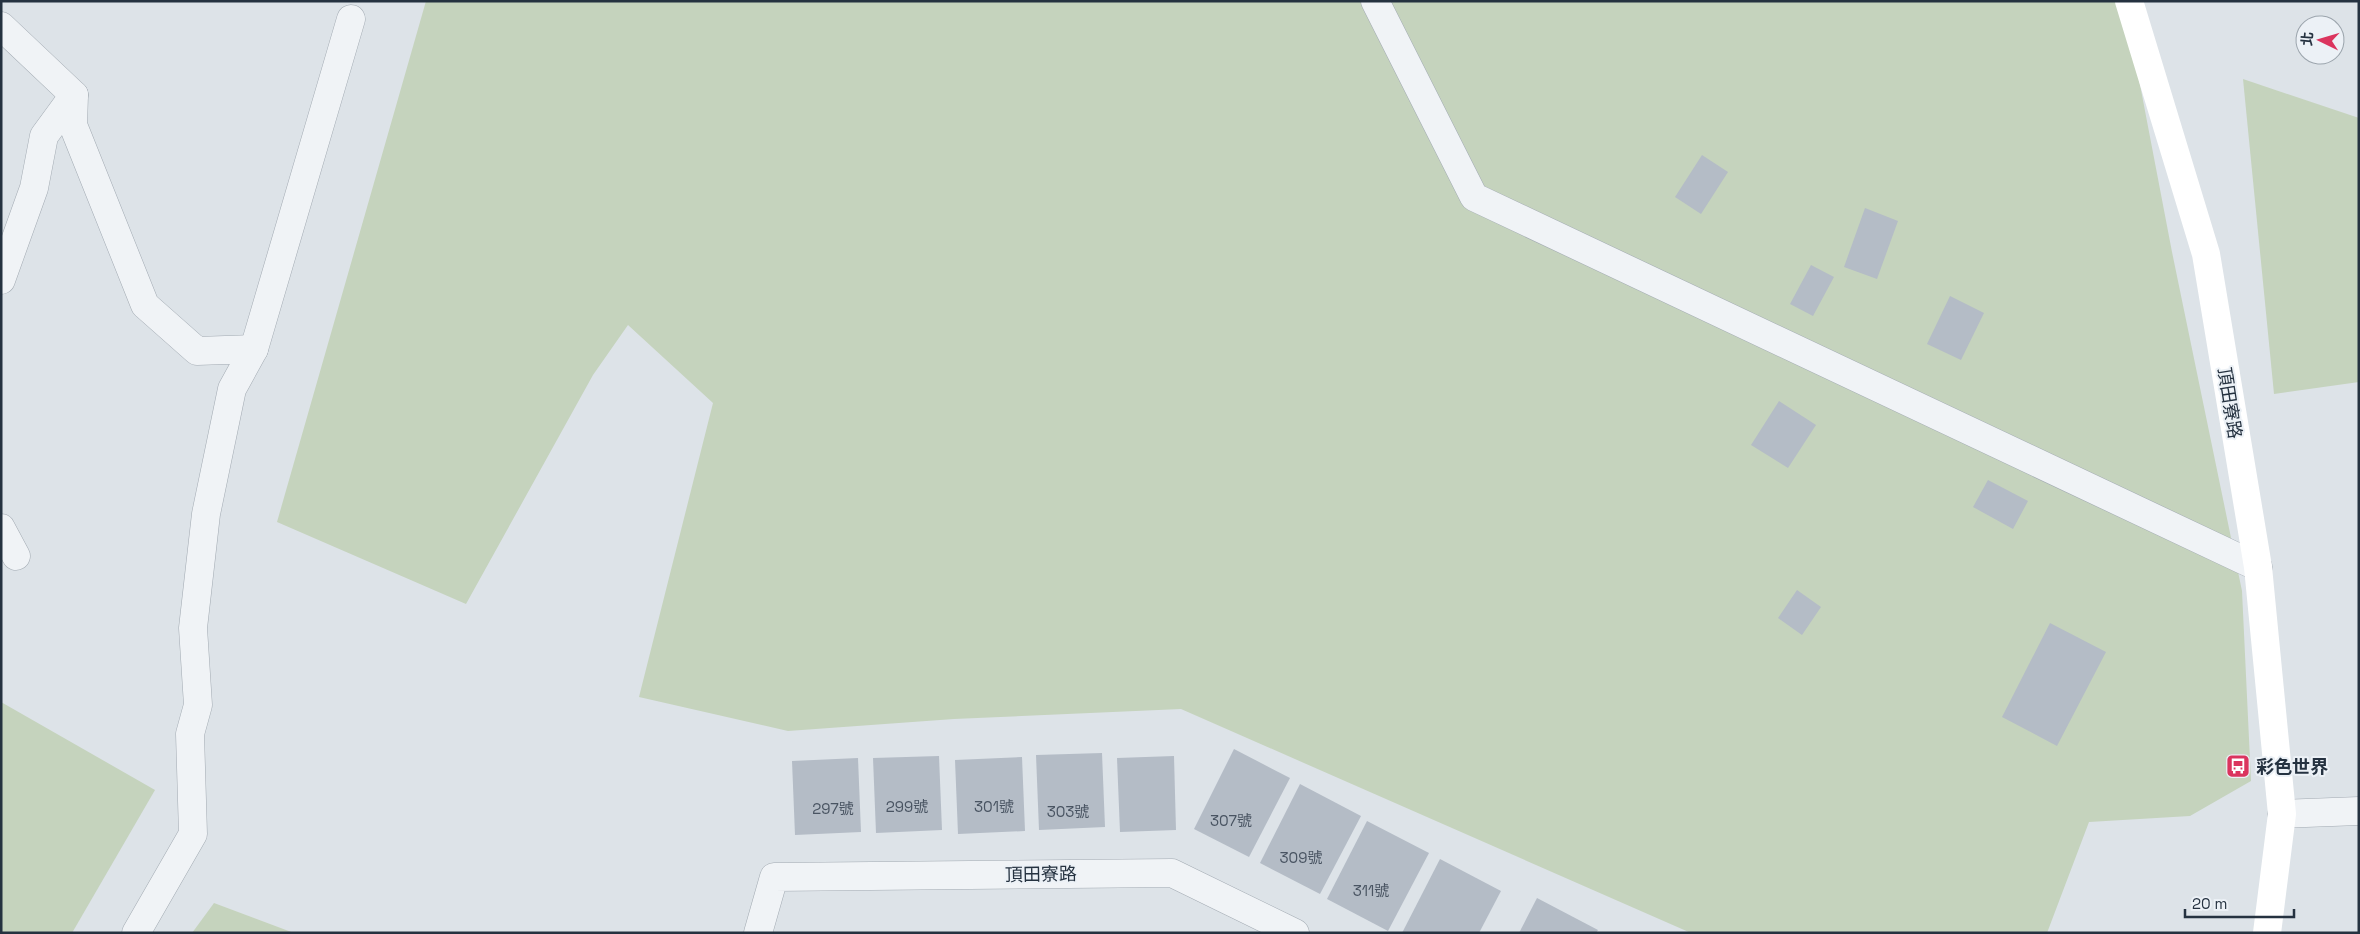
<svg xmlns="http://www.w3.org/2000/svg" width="2360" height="934" viewBox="0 0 2360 934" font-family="'Space Grotesk','Noto Sans TC',sans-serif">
<rect width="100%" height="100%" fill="#dde3e8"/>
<g fill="#c5d3bd">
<path d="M 426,1 L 2124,1 L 2172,252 L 2242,591 L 2251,781 L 2190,816 L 2089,822 L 2047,933 L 1691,933 L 1181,709 L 954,719 L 788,731 L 639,697 L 713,403 L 628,325 L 593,375 L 466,604 L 277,522 Z"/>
<path d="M 2243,79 L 2359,118 L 2359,382 L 2274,394 Z"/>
<path d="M 1,702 L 155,790 L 72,933 L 1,933 Z"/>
<path d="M 214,903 L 294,933 L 192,933 Z"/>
</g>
<g fill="#b4bcc6">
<path d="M 1702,155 L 1728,172 L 1701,214 L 1675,197 Z"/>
<path d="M 1865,208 L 1898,221 L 1877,279 L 1844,267 Z"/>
<path d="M 1811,265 L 1834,277 L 1813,316 L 1790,304 Z"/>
<path d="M 1950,296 L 1984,313 L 1961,360 L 1927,344 Z"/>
<path d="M 1779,401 L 1816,425 L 1788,468 L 1751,445 Z"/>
<path d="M 1988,480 L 2028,501 L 2013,529 L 1973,507 Z"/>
<path d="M 1797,590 L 1821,607 L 1802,635 L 1778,618 Z"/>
<path d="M 2050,623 L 2106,652 L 2057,746 L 2002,717 Z"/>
<path d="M 1234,749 L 1290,778 L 1249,857 L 1194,829 Z"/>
<path d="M 1102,753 L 1105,827 L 1039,830 L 1036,755 Z"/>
<path d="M 939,756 L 942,830 L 876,833 L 873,758 Z"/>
<path d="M 1174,756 L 1176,830 L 1120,832 L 1117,758 Z"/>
<path d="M 1022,757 L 1025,831 L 958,834 L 955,760 Z"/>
<path d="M 858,758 L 861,832 L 795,835 L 792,761 Z"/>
<path d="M 1300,784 L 1361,816 L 1320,894 L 1260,863 Z"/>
<path d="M 1367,821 L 1429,853 L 1388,931 L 1327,899 Z"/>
<path d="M 1440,859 L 1501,891 L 1479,933 L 1402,933 Z"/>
<path d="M 1537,898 L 1598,930 L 1596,933 L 1519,933 Z"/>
</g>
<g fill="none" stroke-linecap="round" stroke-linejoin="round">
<g stroke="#a2aab2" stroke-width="29">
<g id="street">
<path d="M 1375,1 L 1474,197 L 2258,567"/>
<path d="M 1,26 L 74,95 L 73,125 L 145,305 L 197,351 L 254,349 L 232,389 L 206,514 L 193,628 L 198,705 L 190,734 L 193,834 L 136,933"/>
<path d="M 1,280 L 34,188 L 44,136 L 74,95"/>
<path d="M 254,349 L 351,19"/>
<path d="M 1,528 L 16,556"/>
<path d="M 2282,814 L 2359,811"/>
<path d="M 758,933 L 774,877 L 1172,873 L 1295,933"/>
</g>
</g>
<use href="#street" stroke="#f0f3f6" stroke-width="28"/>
<path stroke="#fff" stroke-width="28" d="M 2129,1 L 2206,254 L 2258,567 L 2282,814 L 2267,933"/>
</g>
<defs>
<g id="bus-square" transform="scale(1.25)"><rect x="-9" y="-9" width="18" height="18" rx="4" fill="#db345e" stroke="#ecf1f6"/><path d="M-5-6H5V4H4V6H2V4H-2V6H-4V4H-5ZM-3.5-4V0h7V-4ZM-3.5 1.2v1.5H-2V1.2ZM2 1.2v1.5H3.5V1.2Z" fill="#fff"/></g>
</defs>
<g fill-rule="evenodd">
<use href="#bus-square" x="2238" y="766"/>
</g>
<g text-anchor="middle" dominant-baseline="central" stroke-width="4" stroke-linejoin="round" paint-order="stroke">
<g font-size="15" fill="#495462">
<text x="907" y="806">299號</text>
<text x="994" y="806">301號</text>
<text x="833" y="808">297號</text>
<text x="1068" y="811">303號</text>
<text x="1231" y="820">307號</text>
<text x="1301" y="857">309號</text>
<text x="1371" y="890">311號</text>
</g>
<g font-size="18" fill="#253240" stroke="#ecf1f6">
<text transform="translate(2230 403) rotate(81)">頂田寮路</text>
<text transform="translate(1041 874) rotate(-1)">頂田寮路</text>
</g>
<g font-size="18" font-weight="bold" fill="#253240" stroke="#ecf1f6" text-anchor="start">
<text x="2256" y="766">彩色世界</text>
</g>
</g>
<rect width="2360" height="934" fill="none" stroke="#253240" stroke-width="5"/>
<g transform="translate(2320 40) rotate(275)"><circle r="24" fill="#ecf1f6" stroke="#9ca5ad"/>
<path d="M0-4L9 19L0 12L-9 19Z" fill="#db345e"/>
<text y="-8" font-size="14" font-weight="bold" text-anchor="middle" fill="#253240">北</text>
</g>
<path d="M2185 909v8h109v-8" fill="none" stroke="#253240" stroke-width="2.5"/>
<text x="2192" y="909" font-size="15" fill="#253240" stroke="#ecf1f6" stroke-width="4" paint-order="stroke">20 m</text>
</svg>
